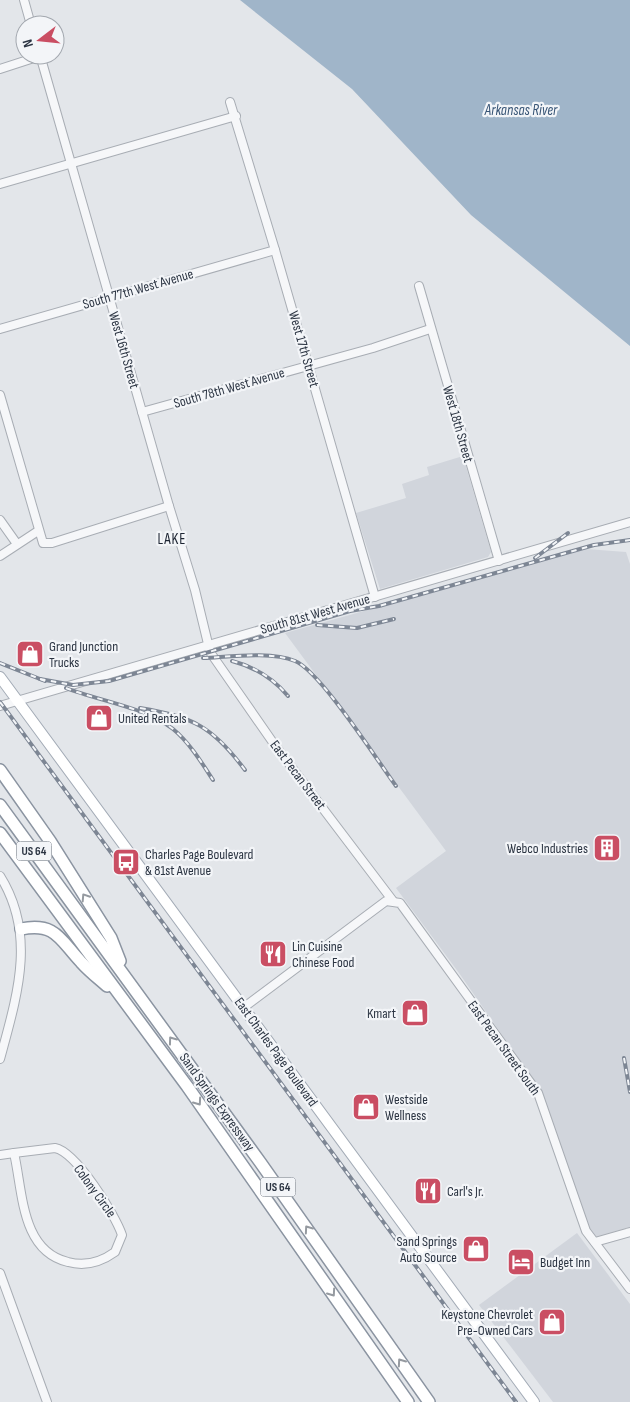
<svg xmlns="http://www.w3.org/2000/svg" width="630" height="1402" viewBox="0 0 630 1402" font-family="'Sofia Sans Condensed',sans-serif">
<rect width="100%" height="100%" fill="#e3e6ea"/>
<g fill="#d1d5dc">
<path d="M 463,456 L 491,552 L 488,557 L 380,589 L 356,513 L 406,498 L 402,484 L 429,475 L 427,467 Z"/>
<path d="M 586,549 L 626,552 L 630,564 L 630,1227 L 597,1237 L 589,1229 L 541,1091 L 459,973 L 396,888 L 446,851 L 285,633 Z"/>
<path d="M 577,1233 L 630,1304 L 630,1402 L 553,1402 L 479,1305 Z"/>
</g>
<path fill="#a0b5c9" d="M 240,0 L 630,0 L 630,346 L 471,215 L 352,89 Z"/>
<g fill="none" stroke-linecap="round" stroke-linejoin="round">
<g stroke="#a8adb4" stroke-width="10">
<g id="minor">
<path d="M 24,0 L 31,25"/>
<path d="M 40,55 L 169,506 L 195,590 L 210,652 L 274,744 L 393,901"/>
<path d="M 0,69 L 40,56"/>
<path d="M 230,102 L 275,250 L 375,597"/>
<path d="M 0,184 L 236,116"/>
<path d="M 419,286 L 499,561"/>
<path d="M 0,329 L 275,250"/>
<path d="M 0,395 L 43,543 L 52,543 L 169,506"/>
<path d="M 142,412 L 373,348 L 430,329"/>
<path d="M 0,520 L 17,544"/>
<path d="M 0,556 L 38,531"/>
<path d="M 0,706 L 630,522"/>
<path d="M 0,876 C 37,935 17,996 0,1059"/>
<path d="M 243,1008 L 386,901 L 400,903 L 538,1093 L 586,1231 L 630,1289"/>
<path d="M 55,1148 C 76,1152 115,1214 122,1235 L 115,1252 C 101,1262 86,1267 68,1262 C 21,1251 23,1192 14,1153 Z"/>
<path d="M 0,1155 L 14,1153"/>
<path d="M 595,1242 L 630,1232"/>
<path d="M 0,1273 L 47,1402"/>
</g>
</g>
<g stroke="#a3abb6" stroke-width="12">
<path id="major" d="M 0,677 L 534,1402"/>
</g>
<g stroke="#8b94a1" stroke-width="14">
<g id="highway">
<path d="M 0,770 L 50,841 L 111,938 L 120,961"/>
<path d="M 0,805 L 260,1162 L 429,1402"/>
<path d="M 0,833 L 187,1086 L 408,1402"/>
<path d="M 21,929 C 56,922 60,940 81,962 C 89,971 98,978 107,986"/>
</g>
</g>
<use href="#minor" stroke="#f6f7f9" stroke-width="8"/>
<use href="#major" stroke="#fff" stroke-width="10"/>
<use href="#highway" stroke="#fff" stroke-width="11"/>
<g stroke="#7d8694" stroke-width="4">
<g id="rail">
<path d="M 535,558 L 568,533"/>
<path d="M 317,625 L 357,628 L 394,619"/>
<path d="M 203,658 C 228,657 271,651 295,661 C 320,671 377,760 396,786"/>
<path d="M 232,661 C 255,667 273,678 288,696"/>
<path d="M 0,663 L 45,681"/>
<path d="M 40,679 L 73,685 L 109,681 L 350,611 L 379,606 L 594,545 L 630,540"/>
<path d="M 66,688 C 99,701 145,707 173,729 C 189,742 202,763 213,780"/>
<path d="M 0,702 L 516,1402"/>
<path d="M 140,708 C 193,717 212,726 245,770"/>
<path d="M 624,1058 L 630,1092"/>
</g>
</g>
<use href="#rail" stroke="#f3f5f8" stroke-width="2" stroke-dasharray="5.5" stroke-linecap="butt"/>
</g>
<defs><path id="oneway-chevron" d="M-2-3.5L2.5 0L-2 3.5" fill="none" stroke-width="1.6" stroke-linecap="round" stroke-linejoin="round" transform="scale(1.25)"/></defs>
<g stroke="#959aa0">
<use href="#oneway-chevron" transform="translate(85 897) rotate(-123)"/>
<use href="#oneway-chevron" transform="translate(172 1040) rotate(-126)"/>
<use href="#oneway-chevron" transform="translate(198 1102) rotate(55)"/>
<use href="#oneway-chevron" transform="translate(308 1229) rotate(-125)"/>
<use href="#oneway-chevron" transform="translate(332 1293) rotate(55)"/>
<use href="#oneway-chevron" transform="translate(401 1362) rotate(-125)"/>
</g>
<defs>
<g id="shop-square" transform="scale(1.4375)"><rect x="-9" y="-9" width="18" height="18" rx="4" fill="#ca4e63" stroke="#f3f5f8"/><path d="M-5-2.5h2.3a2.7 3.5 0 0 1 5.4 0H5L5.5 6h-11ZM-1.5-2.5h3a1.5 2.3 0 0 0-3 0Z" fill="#fff"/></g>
<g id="building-square" transform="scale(1.4375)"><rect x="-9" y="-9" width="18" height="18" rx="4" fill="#ca4e63" stroke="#f3f5f8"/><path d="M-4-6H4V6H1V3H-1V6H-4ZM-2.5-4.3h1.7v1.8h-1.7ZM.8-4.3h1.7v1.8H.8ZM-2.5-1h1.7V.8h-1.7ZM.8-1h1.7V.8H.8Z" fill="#fff"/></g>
<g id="bus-square" transform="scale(1.4375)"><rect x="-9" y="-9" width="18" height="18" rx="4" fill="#ca4e63" stroke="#f3f5f8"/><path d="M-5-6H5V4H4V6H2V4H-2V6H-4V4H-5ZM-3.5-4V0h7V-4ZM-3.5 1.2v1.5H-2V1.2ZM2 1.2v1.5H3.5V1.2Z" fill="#fff"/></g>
<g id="restaurant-square" transform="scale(1.4375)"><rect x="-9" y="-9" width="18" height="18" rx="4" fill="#ca4e63" stroke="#f3f5f8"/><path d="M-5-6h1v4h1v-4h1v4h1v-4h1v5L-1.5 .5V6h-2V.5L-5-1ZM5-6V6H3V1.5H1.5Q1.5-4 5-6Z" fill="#fff"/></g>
<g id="hotel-square" transform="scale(1.4375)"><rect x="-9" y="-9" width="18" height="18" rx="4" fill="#ca4e63" stroke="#f3f5f8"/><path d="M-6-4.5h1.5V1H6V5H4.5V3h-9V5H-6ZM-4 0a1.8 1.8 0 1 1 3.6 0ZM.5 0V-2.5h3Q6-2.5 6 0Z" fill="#fff"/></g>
</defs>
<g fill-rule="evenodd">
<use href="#shop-square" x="30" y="654"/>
<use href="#shop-square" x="99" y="718"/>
<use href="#building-square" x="607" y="848"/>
<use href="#bus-square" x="126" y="862"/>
<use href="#restaurant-square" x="273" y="954"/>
<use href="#shop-square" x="415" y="1013"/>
<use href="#shop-square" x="366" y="1107"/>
<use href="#restaurant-square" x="428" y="1191"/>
<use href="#shop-square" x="476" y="1249"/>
<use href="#hotel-square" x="521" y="1262"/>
<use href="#shop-square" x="552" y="1322"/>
</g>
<g text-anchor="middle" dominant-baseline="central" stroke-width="4.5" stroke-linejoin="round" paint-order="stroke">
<g fill="#f3f5f8" stroke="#676e79" stroke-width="1">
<rect x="16.5" y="841.5" width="35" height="19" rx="4"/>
<rect x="260.5" y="1177.5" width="35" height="19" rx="4"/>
</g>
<g font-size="12" font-weight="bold" fill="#2b3442">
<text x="34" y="851">US 64</text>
<text x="278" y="1187">US 64</text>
</g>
<g font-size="14" fill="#2b3442" stroke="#f3f5f8">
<text transform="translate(138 289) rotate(-16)">South 77th West Avenue</text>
<text transform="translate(304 349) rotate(74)">West 17th Street</text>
<text transform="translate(124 350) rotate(74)">West 16th Street</text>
<text transform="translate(229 388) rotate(-16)">South 78th West Avenue</text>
<text transform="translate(458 424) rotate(74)">West 18th Street</text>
<text transform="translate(315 614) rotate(-16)">South 81st West Avenue</text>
<text transform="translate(298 775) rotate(53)">East Pecan Street</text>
<text transform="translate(504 1048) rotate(54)">East Pecan Street South</text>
<text transform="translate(276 1052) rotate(54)">East Charles Page Boulevard</text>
<text transform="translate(217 1102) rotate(54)">Sand Springs Expressway</text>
<text transform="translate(95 1191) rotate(54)">Colony Circle</text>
</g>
<g font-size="14" fill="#2b3442" stroke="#f3f5f8" text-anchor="start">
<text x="49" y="646">Grand Junction<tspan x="49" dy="16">Trucks</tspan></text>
<text x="118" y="718">United Rentals</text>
<text x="588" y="848" text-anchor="end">Webco Industries</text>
<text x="145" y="854">Charles Page Boulevard<tspan x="145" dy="16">&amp; 81st Avenue</tspan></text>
<text x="292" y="946">Lin Cuisine<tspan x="292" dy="16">Chinese Food</tspan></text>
<text x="396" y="1013" text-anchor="end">Kmart</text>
<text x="385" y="1099">Westside<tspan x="385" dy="16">Wellness</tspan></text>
<text x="447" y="1191">Carl's Jr.</text>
<text x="457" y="1241" text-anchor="end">Sand Springs<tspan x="457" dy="16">Auto Source</tspan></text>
<text x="540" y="1262">Budget Inn</text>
<text x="533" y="1314" text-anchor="end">Keystone Chevrolet<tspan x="533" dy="16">Pre-Owned Cars</tspan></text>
</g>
<g font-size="15" font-style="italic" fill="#375475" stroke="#f3f5f8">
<text x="521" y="110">Arkansas River</text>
</g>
<g font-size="15" letter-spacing="1" fill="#1d2533" stroke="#f3f5f8">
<text x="172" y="539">LAKE</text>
</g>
</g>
<g transform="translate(40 40) rotate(254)"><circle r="24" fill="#f3f5f8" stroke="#a3a8af"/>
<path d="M0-4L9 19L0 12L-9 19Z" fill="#ca4e63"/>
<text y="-8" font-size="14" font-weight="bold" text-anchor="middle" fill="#2b3442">N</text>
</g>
</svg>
